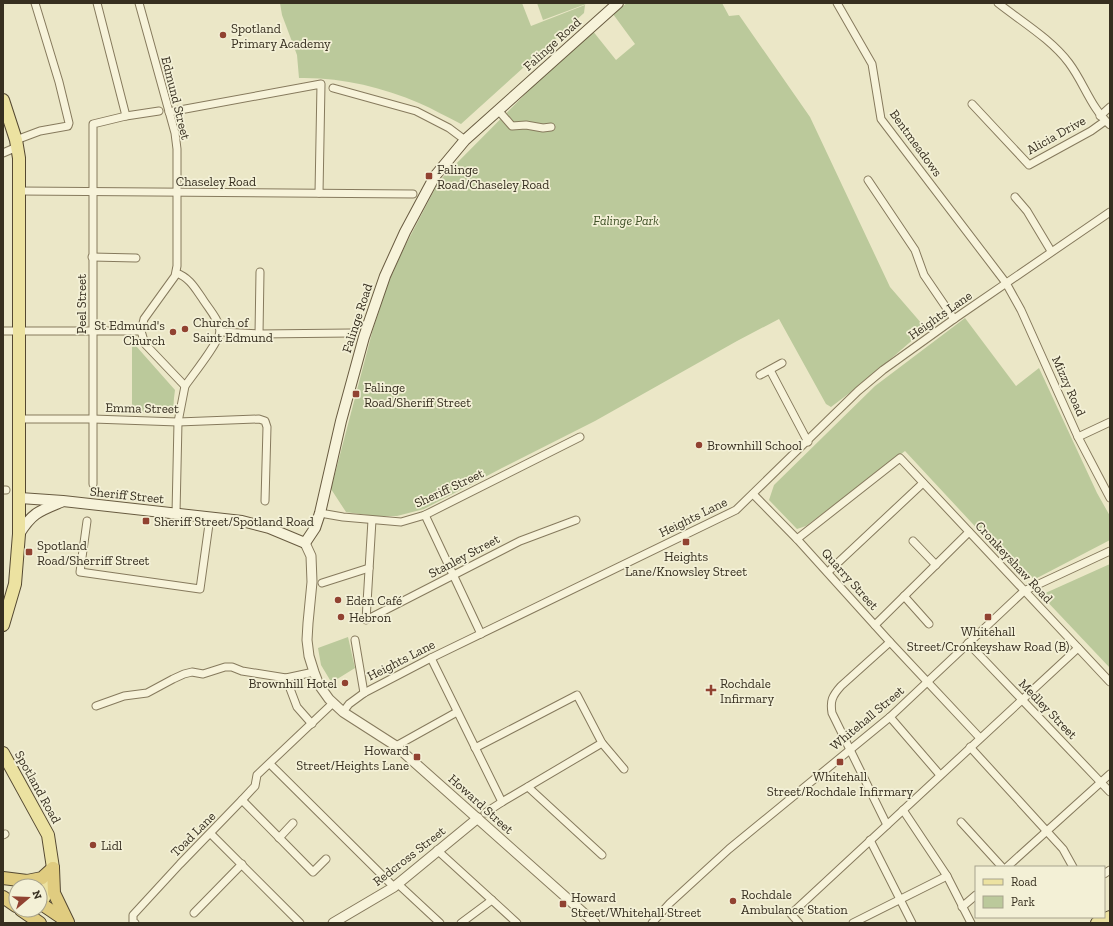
<svg xmlns="http://www.w3.org/2000/svg" width="1113" height="926" viewBox="0 0 1113 926" font-family="'Zilla Slab',serif">
<rect width="100%" height="100%" fill="#ebe7c7"/>
<g fill="#bbc99b">
<path d="M 280,3 L 522,3 L 531,26 L 585,5 L 584,13 L 461,124 C 447,117 433,109 419,103 C 382,87 340,77 299,78 L 297,55 L 282,15 Z"/>
<path d="M 537,3 L 586,3 L 586,4 L 543,20 Z"/>
<path d="M 627,3 L 722,3 L 729,16 L 739,15 L 810,117 L 890,287 L 922,324 L 922,328 L 916,329 L 915,333 L 916,337 L 864,382 L 831,407 L 826,404 L 779,319 L 737,341 L 595,421 L 502,468 L 424,509 L 397,516 L 374,516 L 346,512 L 331,489 L 373,329 L 389,281 L 403,250 L 439,181 L 556,63 L 592,30 L 616,60 L 635,44 L 613,14 Z"/>
<path d="M 965,318 L 1016,386 L 1039,368 L 1097,493 L 1110,516 L 1110,540 L 1037,578 L 1023,578 L 905,451 L 806,526 L 797,529 L 769,500 L 774,485 L 875,386 Z"/>
<path d="M 132,345 L 136,346 L 175,390 L 174,398 L 173,413 L 132,412 Z"/>
<path d="M 1110,564 L 1110,668 L 1041,595 Z"/>
<path d="M 348,637 L 355,668 L 334,681 L 333,685 L 321,665 L 318,648 Z"/>
</g>
<g fill="none" stroke-linecap="round" stroke-linejoin="round">
<g stroke="#867a5d" stroke-width="9">
<g id="minor">
<path d="M 97,3 L 126,116"/>
<path d="M 139,3 L 175,133 L 177,149 L 177,266 L 175,276 L 144,319 L 141,331 L 145,344 L 185,386 C 192,376 220,341 220,331 C 219,319 208,308 202,298 C 195,288 189,277 176,273"/>
<path d="M 837,3 L 872,64 L 881,119 L 1006,283 L 1021,310 L 1078,437 L 1110,498"/>
<path d="M 998,3 C 1022,22 1051,39 1069,63 C 1084,83 1091,108 1110,125"/>
<path d="M 333,88 L 416,111 L 449,128 L 465,140"/>
<path d="M 972,104 L 1029,165 L 1091,131 L 1105,121"/>
<path d="M 498,110 L 512,126 L 526,125 L 543,128 L 551,127"/>
<path d="M 169,112 L 321,84 L 319,193"/>
<path d="M 1100,116 L 1110,107"/>
<path d="M 16,140 L 40,131 L 68,126 L 69,123 L 59,82 L 35,3"/>
<path d="M 3,153 L 17,147"/>
<path d="M 868,180 L 915,250 L 924,275 L 954,319"/>
<path d="M 19,191 L 413,194"/>
<path d="M 1015,197 L 1027,211 L 1051,251"/>
<path d="M 92,257 L 136,258"/>
<path d="M 3,331 L 141,331"/>
<path d="M 220,332 L 259,334 L 351,333"/>
<path d="M 259,334 L 260,272"/>
<path d="M 770,370 L 808,442"/>
<path d="M 760,375 L 782,363"/>
<path d="M 19,419 L 93,419 L 178,422 L 259,419 L 265,421 L 267,427 L 265,501"/>
<path d="M 1078,437 L 1110,422"/>
<path d="M 93,484 L 93,124 L 126,116 L 159,111"/>
<path d="M 3,490 L 6,490"/>
<path d="M 753,494 L 797,539 L 890,642 L 980,738"/>
<path d="M 320,513 L 343,517 L 401,522 L 425,515 L 580,437"/>
<path d="M 176,514 L 178,422 L 185,386"/>
<path d="M 425,515 L 481,634"/>
<path d="M 372,520 L 366,620 L 520,541 L 576,520"/>
<path d="M 87,521 L 80,572 L 200,589 L 210,517"/>
<path d="M 797,539 L 900,458 L 1110,682"/>
<path d="M 913,541 L 936,565"/>
<path d="M 828,572 L 923,483"/>
<path d="M 322,583 L 369,568"/>
<path d="M 904,596 L 929,624"/>
<path d="M 875,625 L 969,532"/>
<path d="M 355,640 L 364,693"/>
<path d="M 968,643 L 1110,792"/>
<path d="M 431,658 L 502,802"/>
<path d="M 286,678 L 297,707 L 312,724"/>
<path d="M 96,706 L 124,696 L 147,693 L 173,679 L 184,674 L 192,672 L 203,674 L 225,667 L 232,667 L 242,671 L 286,678 L 314,672"/>
<path d="M 343,712 L 349,704 L 364,693 L 431,658 L 736,510 L 858,391 L 883,370 L 954,319 L 1110,212"/>
<path d="M 890,717 L 940,775"/>
<path d="M 396,746 L 457,712"/>
<path d="M 970,747 L 1063,849 L 1073,867"/>
<path d="M 475,748 L 577,695 L 602,743 L 624,769"/>
<path d="M 270,764 L 394,887"/>
<path d="M 528,787 L 602,855"/>
<path d="M 242,800 L 313,872 L 326,859"/>
<path d="M 903,810 L 947,876 L 971,923"/>
<path d="M 485,813 L 502,802 L 602,743"/>
<path d="M 961,822 L 1002,867"/>
<path d="M 887,825 L 832,713 C 830,701 832,696 841,686 L 890,642"/>
<path d="M 211,834 L 300,923"/>
<path d="M 3,835 L 5,834"/>
<path d="M 279,838 L 293,823"/>
<path d="M 870,840 L 912,923"/>
<path d="M 437,850 L 517,923"/>
<path d="M 1007,867 L 1110,774"/>
<path d="M 1104,874 L 1110,870"/>
<path d="M 398,884 L 440,923"/>
<path d="M 962,907 L 976,895"/>
<path d="M 194,913 L 242,864"/>
<path d="M 135,923 L 133,922 L 133,915 L 180,864 L 242,800 L 255,786 L 257,775 L 333,703"/>
<path d="M 461,923 L 492,900"/>
<path d="M 652,923 L 670,903 L 729,849 L 890,717 L 1024,591 L 1110,551"/>
<path d="M 799,923 L 791,914 L 1078,648"/>
<path d="M 853,923 L 947,876"/>
</g>
</g>
<g stroke="#867a5d" stroke-width="11">
<g id="tertiary">
<path d="M 305,543 L 311,556 L 312,582 L 308,623 L 307,640 L 309,656 L 314,672 L 319,685 L 329,699 L 343,712 L 396,746 L 595,923"/>
<path d="M 333,923 L 394,887 L 478,818"/>
</g>
</g>
<g stroke="#685b40" stroke-width="12">
<g id="secondary">
<path d="M 20,498 L 63,501 L 242,521 L 269,528 L 305,543 L 315,528 L 320,513 L 341,421 L 364,337 L 385,276 L 405,232 L 435,176 L 465,140 L 618,3"/>
<path d="M 19,534 C 32,513 39,511 61,502"/>
</g>
</g>
<g stroke="#544831" stroke-width="14">
<g id="primary">
<path d="M 3,100 L 16,140 L 19,158 L 19,534 L 15,584 L 3,625"/>
<path d="M 3,753 L 48,835 L 53,868 L 44,898 L 40,904"/>
<path d="M 1097,923 L 1110,917"/>
</g>
</g>
<g stroke="#544831" stroke-width="14">
<g id="trunk">
<path d="M 53,868 L 54,893 L 68,922"/>
<path d="M 3,878 L 27,881 L 42,878 L 53,868"/>
<path d="M 3,897 L 16,906"/>
<path d="M 40,903 L 65,920"/>
<path d="M 21,910 L 40,923"/>
</g>
</g>
<use href="#minor" stroke="#f7f3da" stroke-width="7"/>
<use href="#tertiary" stroke="#f7f3da" stroke-width="9"/>
<use href="#secondary" stroke="#f7f3da" stroke-width="10"/>
<use href="#primary" stroke="#ece2a1" stroke-width="12"/>
<use href="#trunk" stroke="#e0cc80" stroke-width="12"/>
</g>
<g fill="#914231" stroke="#f3f0d6" stroke-width="1.5">
<circle cx="223" cy="35" r="4"/>
<rect x="425" y="172" width="8" height="8" rx="2"/>
<circle cx="185" cy="329" r="4"/>
<circle cx="173" cy="332" r="4"/>
<rect x="352" y="390" width="8" height="8" rx="2"/>
<circle cx="699" cy="445" r="4"/>
<rect x="142" y="517" width="8" height="8" rx="2"/>
<rect x="682" y="538" width="8" height="8" rx="2"/>
<rect x="25" y="548" width="8" height="8" rx="2"/>
<circle cx="338" cy="600" r="4"/>
<circle cx="341" cy="617" r="4"/>
<rect x="984" y="613" width="8" height="8" rx="2"/>
<circle cx="345" cy="683" r="4"/>
<path d="M709 684h4v4h4v4h-4v4h-4v-4h-4v-4h4z"/>
<rect x="413" y="753" width="8" height="8" rx="2"/>
<rect x="836" y="758" width="8" height="8" rx="2"/>
<circle cx="93" cy="845" r="4"/>
<circle cx="733" cy="901" r="4"/>
<rect x="559" y="900" width="8" height="8" rx="2"/>
</g>
<g text-anchor="middle" dominant-baseline="central" stroke-width="3.5" stroke-linejoin="round" paint-order="stroke">
<g font-size="13" fill="#372f20" stroke="#f3f0d6" text-anchor="start">
<text x="231" y="28">Spotland<tspan x="231" dy="15">Primary Academy</tspan></text>
<text x="437" y="169">Falinge<tspan x="437" dy="15">Road/Chaseley Road</tspan></text>
<text x="193" y="322">Church of<tspan x="193" dy="15">Saint Edmund</tspan></text>
<text x="165" y="325" text-anchor="end">St Edmund's<tspan x="165" dy="15">Church</tspan></text>
<text x="364" y="387">Falinge<tspan x="364" dy="15">Road/Sheriff Street</tspan></text>
<text x="707" y="445">Brownhill School</text>
<text x="154" y="521">Sheriff Street/Spotland Road</text>
<text x="37" y="545">Spotland<tspan x="37" dy="15">Road/Sherriff Street</tspan></text>
<text x="686" y="556" text-anchor="middle">Heights<tspan x="686" dy="15">Lane/Knowsley Street</tspan></text>
<text x="346" y="600">Eden Café</text>
<text x="349" y="617">Hebron</text>
<text x="988" y="631" text-anchor="middle">Whitehall<tspan x="988" dy="15">Street/Cronkeyshaw Road (B)</tspan></text>
<text x="337" y="683" text-anchor="end">Brownhill Hotel</text>
<text x="720" y="683">Rochdale<tspan x="720" dy="15">Infirmary</tspan></text>
<text x="409" y="750" text-anchor="end">Howard<tspan x="409" dy="15">Street/Heights Lane</tspan></text>
<text x="840" y="776" text-anchor="middle">Whitehall<tspan x="840" dy="15">Street/Rochdale Infirmary</tspan></text>
<text x="101" y="845">Lidl</text>
<text x="741" y="894">Rochdale<tspan x="741" dy="15">Ambulance Station</tspan></text>
<text x="571" y="897">Howard<tspan x="571" dy="15">Street/Whitehall Street</tspan></text>
</g>
<g font-size="13" fill="#372f20" stroke="#f3f0d6">
<text transform="translate(552 44) rotate(-42)">Falinge Road</text>
<text transform="translate(176 98) rotate(76)">Edmund Street</text>
<text transform="translate(1056 135) rotate(-29)">Alicia Drive</text>
<text transform="translate(916 143) rotate(54)">Bentmeadows</text>
<text x="216" y="181">Chaseley Road</text>
<text transform="translate(81 304) rotate(-90)">Peel Street</text>
<text transform="translate(940 315) rotate(-35)">Heights Lane</text>
<text transform="translate(357 318) rotate(-72)">Falinge Road</text>
<text transform="translate(1069 386) rotate(66)">Mizzy Road</text>
<text transform="translate(142 408) rotate(1)">Emma Street</text>
<text transform="translate(449 488) rotate(-25)">Sheriff Street</text>
<text transform="translate(127 495) rotate(6)">Sheriff Street</text>
<text transform="translate(693 517) rotate(-26)">Heights Lane</text>
<text transform="translate(464 556) rotate(-28)">Stanley Street</text>
<text transform="translate(1014 562) rotate(47)">Cronkeyshaw Road</text>
<text transform="translate(850 579) rotate(48)">Quarry Street</text>
<text transform="translate(401 660) rotate(-27)">Heights Lane</text>
<text transform="translate(1048 709) rotate(46)">Medley Street</text>
<text transform="translate(867 718) rotate(-40)">Whitehall Street</text>
<text transform="translate(38 787) rotate(61)">Spotland Road</text>
<text transform="translate(481 804) rotate(42)">Howard Street</text>
<text transform="translate(193 834) rotate(-45)">Toad Lane</text>
<text transform="translate(409 856) rotate(-38)">Redcross Street</text>
</g>
<g font-size="13" font-style="italic" fill="#405228" stroke="#f3f0d6">
<text x="626" y="220">Falinge Park</text>
</g>
</g>
<rect width="1113" height="926" fill="none" stroke="#372f20" stroke-width="8"/>
<rect x="975" y="866" width="130" height="52" fill="#f3f0d6" stroke="#a8a38d"/>
<rect x="983" y="879" width="20" height="6" fill="#ece2a1" stroke="#a8a38d"/>
<text x="1011" y="886" font-size="12" fill="#372f20">Road</text>
<rect x="983" y="896" width="20" height="12" fill="#bbc99b" stroke="#a8a38d"/>
<text x="1011" y="906" font-size="12" fill="#372f20">Park</text>
<g transform="translate(28 898) rotate(71)"><circle r="19" fill="#f3f0d6" stroke="#a8a38d"/>
<path d="M0-3L7 15L0 10L-7 15Z" fill="#914231"/>
<text y="-6" font-size="11" font-weight="bold" text-anchor="middle" fill="#372f20">N</text>
</g>
</svg>
